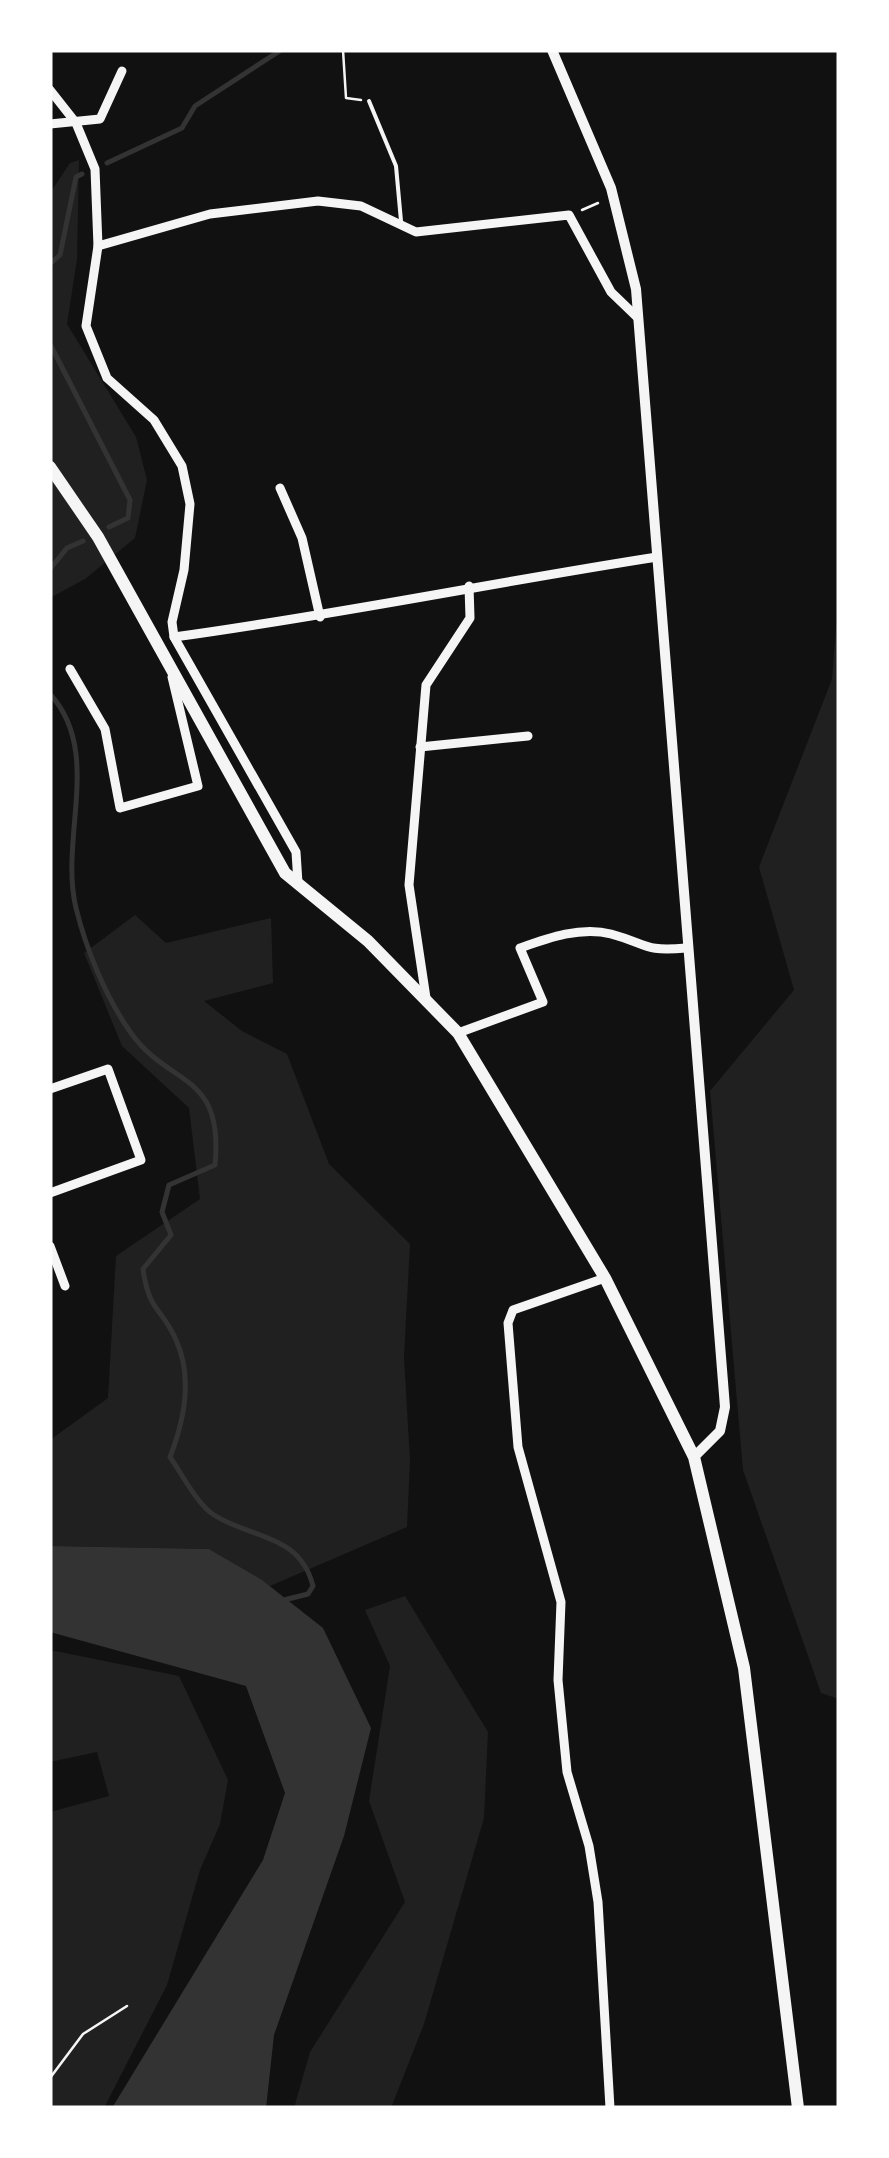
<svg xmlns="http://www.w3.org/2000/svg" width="889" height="2158" viewBox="0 0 889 2158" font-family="'Public Sans',sans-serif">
<rect width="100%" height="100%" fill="#111"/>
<g fill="#202020">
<path d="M 79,160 L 77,259 L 67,324 L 136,437 L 147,480 L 135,538 L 85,579 L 50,598 L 50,193 L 70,163 Z"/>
<path d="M 839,592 L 839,1699 L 821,1693 L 743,1470 L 710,1091 L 794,990 L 759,867 L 832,679 Z"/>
<path d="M 135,915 L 166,943 L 271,918 L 273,983 L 204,1001 L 242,1031 L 287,1054 L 329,1164 L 410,1244 L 404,1357 L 410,1461 L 407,1527 L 270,1586 L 209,1549 L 50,1546 L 50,1440 L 108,1398 L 116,1256 L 200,1199 L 189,1108 L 122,1046 L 84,953 Z"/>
<path d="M 405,1596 L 488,1732 L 484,1818 L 424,2024 L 391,2108 L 294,2108 L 310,2052 L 405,1902 L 369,1801 L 390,1666 L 365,1610 Z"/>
<path d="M 50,1650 L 179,1676 L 228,1780 L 220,1824 L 200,1870 L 167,1985 L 104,2108 L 50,2108 L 50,1812 L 109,1796 L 97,1752 L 50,1762 Z"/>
</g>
<path fill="#333" d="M 50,1546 L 209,1549 L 262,1580 L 323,1628 L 371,1728 L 344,1836 L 274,2035 L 266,2108 L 112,2108 L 263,1860 L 285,1793 L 246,1686 L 50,1632 Z"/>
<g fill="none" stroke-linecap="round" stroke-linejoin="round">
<g stroke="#333" stroke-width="5">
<path d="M 107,163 L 182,128 L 195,106 L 281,50"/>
<path d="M 50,264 L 60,255 L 76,177 L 82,174"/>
<path d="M 50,344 L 130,500 L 128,518 L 109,527"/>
<path d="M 50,569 L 67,548 L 83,541"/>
<path d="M 50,694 C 103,752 59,838 76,908 C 86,949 106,998 131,1033 C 169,1087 224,1071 215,1165 L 169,1185 L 162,1212 L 171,1235 L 143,1269 C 149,1313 162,1307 176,1340 C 193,1377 184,1421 170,1457 C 182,1474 197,1504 214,1515 C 252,1539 300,1534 313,1586 L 308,1594 L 284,1600"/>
</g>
<g stroke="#f5f5f5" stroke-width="2.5">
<path d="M 343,50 L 346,98 L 361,100"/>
<path d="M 582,210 L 598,203"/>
<path d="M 50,2078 L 83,2034 L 127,2006"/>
</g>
<path stroke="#f5f5f5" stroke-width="4" d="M 369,101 L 396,166 L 401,221"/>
<g stroke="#f5f5f5" stroke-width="9">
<path d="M 50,90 L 76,123 L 95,169 L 98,246 L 86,326 L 107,378 L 154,420 L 182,466 L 190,504 L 184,570 L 172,622 L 174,637 L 296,852 L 298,883"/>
<path d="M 50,124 L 100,119 L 122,71"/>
<path d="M 98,246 L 210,214 L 318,201 L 361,206 L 416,232 L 569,215 L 611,292 L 638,318"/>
<path d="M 280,488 L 302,538 L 320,617"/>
<path d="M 174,637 C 336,615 496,582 657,557"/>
<path d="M 70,669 L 105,729 L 120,808 L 198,786 L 172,677"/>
<path d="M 420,747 L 528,736"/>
<path d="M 426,998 L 409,885 L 426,685 L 470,618 L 469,586"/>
<path d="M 458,1033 L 543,1002 L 520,948 C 548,938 581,926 611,934 C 648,944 643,952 686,948"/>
<path d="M 50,1089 L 108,1069 L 141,1160 L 50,1193"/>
<path d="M 50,1246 L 65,1286"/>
<path d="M 605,1278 L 513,1310 L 508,1323 L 518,1447 L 561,1602 L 558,1680 L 567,1772 L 589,1846 L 598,1902 L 610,2108"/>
</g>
<path stroke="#f5f5f5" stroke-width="10" d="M 552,50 L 611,188 L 636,289 L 725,1407 L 720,1431 L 694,1457"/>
<path stroke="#f5f5f5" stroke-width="12" d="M 50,467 L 98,537 L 285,873 L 368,941 L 458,1033 L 605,1278 L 694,1457 L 744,1668 L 798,2108"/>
</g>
<rect width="889" height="2158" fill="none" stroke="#ffffff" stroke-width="105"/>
</svg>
